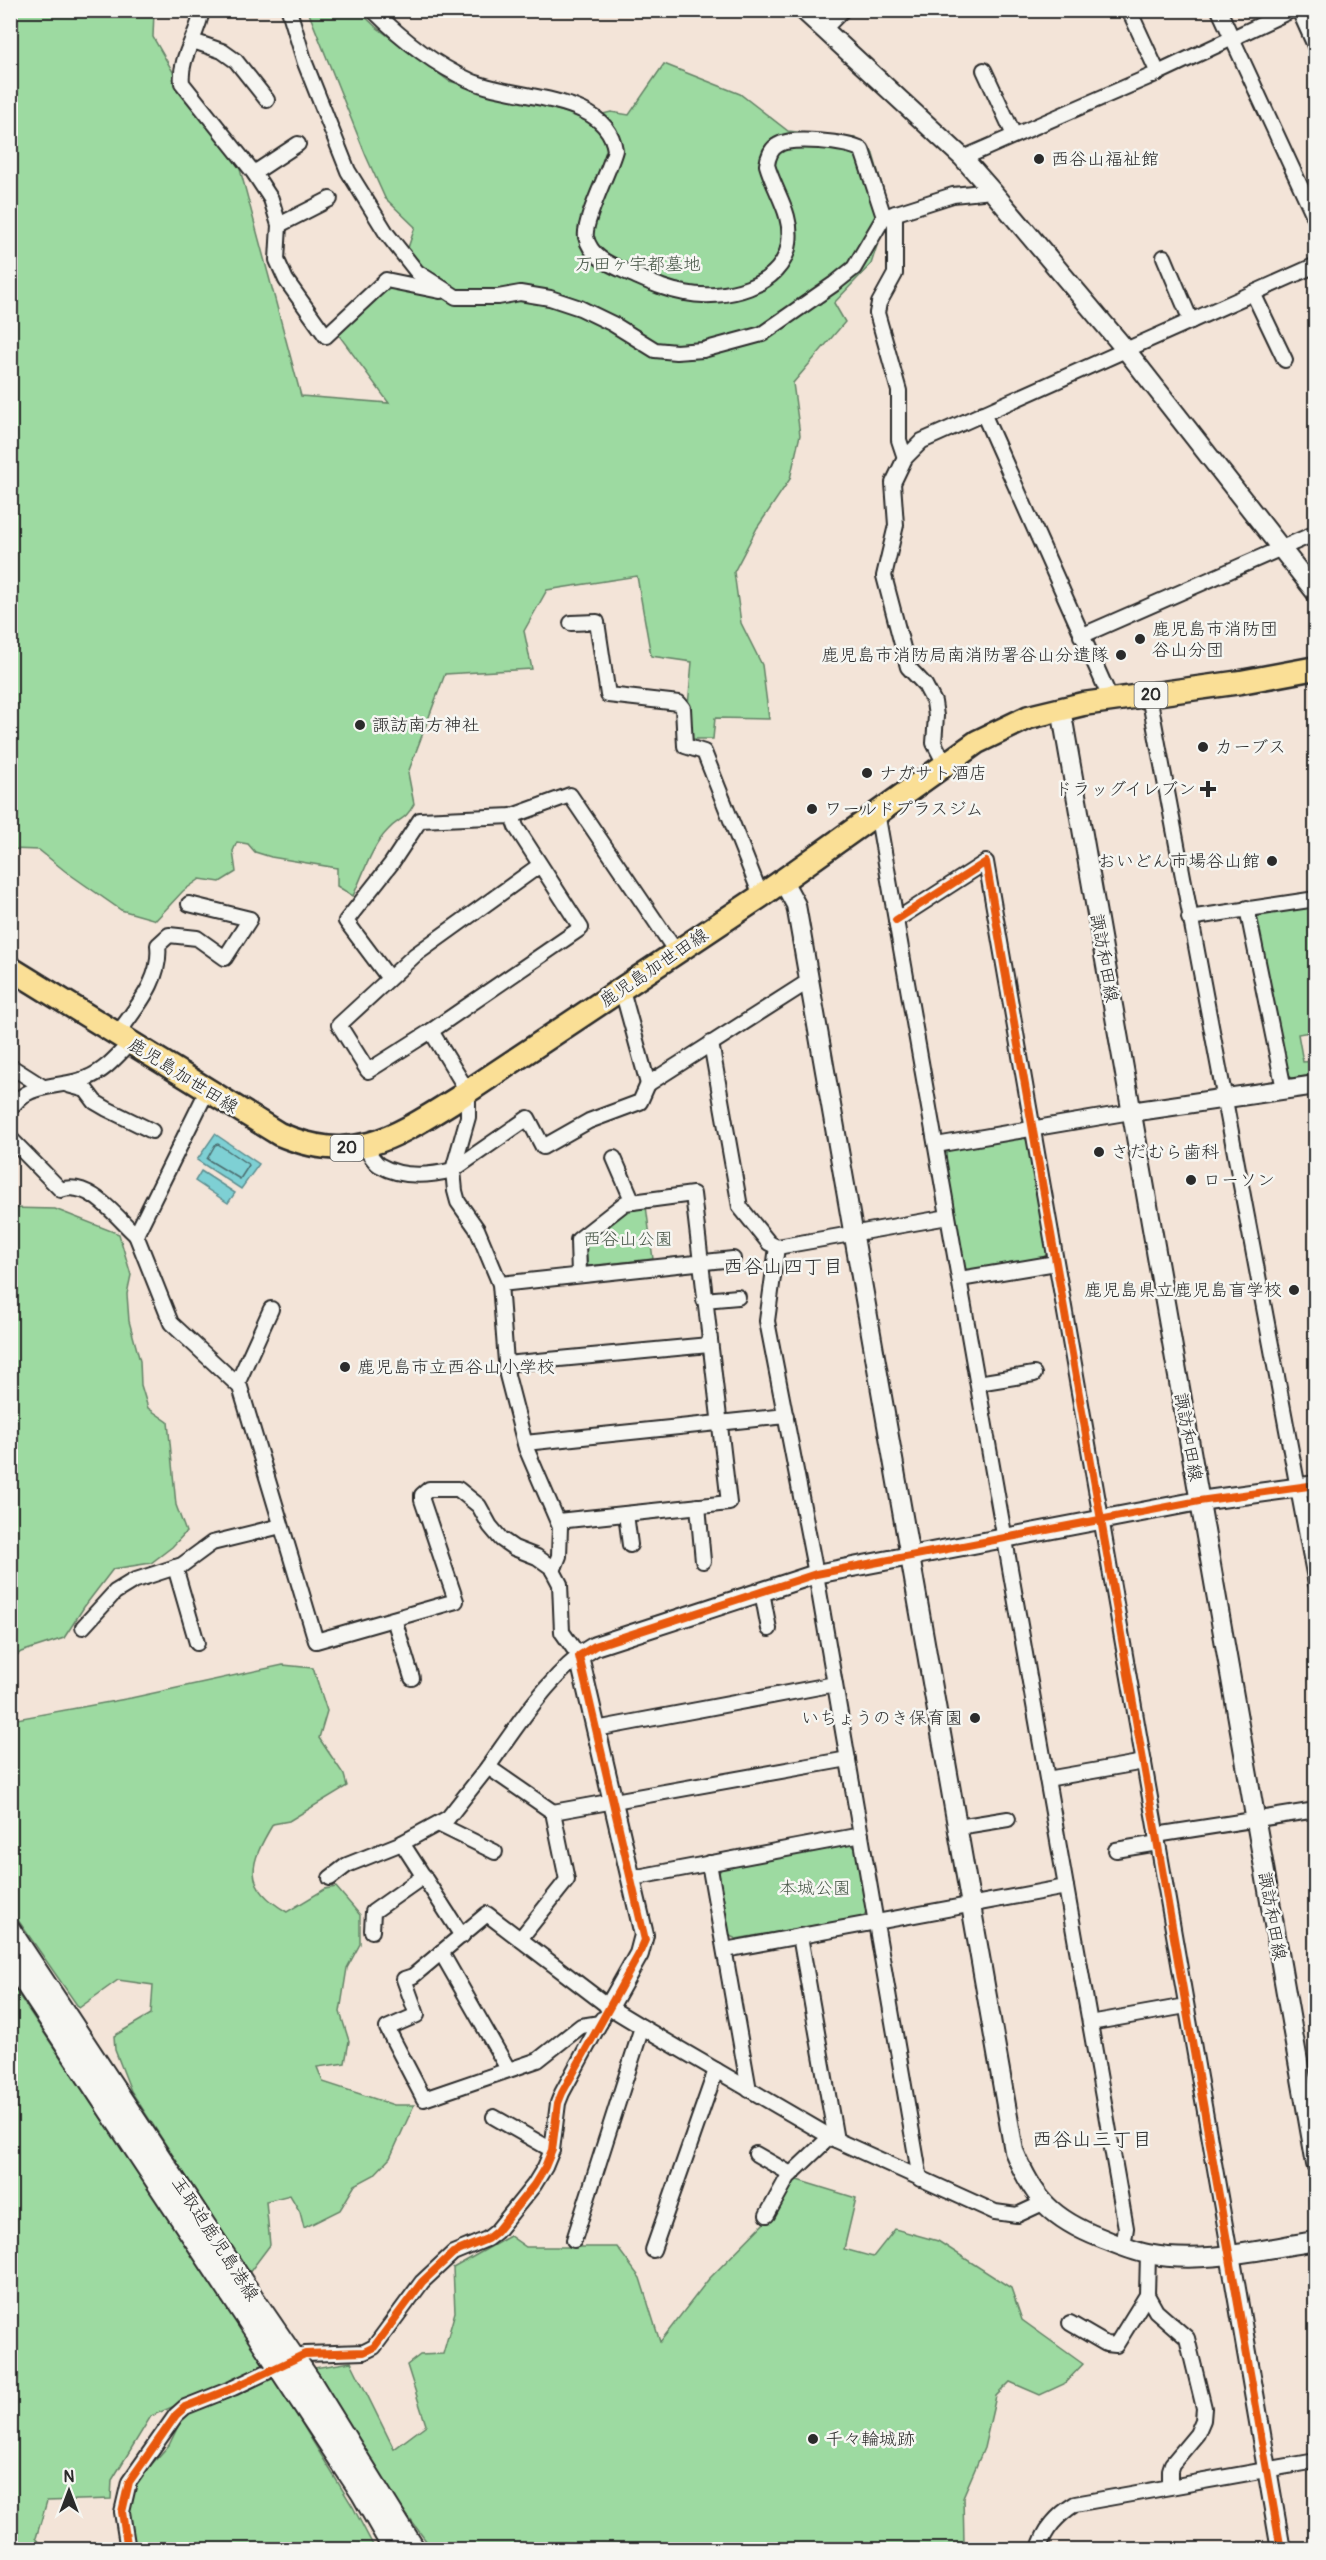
<svg xmlns="http://www.w3.org/2000/svg" width="1326" height="2560" viewBox="0 0 1326 2560" font-family="Pangolin,'Klee One',sans-serif">
<rect width="100%" height="100%" fill="#f3e4d8"/>
<filter id="ink" filterUnits="userSpaceOnUse"><feTurbulence type="fractalNoise" baseFrequency=".0167" numOctaves="2"/><feDisplacementMap in="SourceGraphic" scale="12" xChannelSelector="R" yChannelSelector="G"/><feConvolveMatrix kernelMatrix="1 2 1 2 8 2 1 2 1" color-interpolation-filters="sRGB"/></filter>
<g filter="url(#ink)">
<g fill="#9ddaa1" stroke="#648266" stroke-width="1.5">
<path d="M 11,11 L 154,11 L 153,37 L 176,77 L 240,169 L 301,396 L 389,403 L 335,330 L 420,266 L 408,248 L 415,227 L 385,198 L 366,156 L 308,11 L 359,11 L 376,27 L 449,81 L 587,118 L 611,112 L 629,115 L 664,64 L 740,94 L 788,131 L 855,138 L 872,151 L 889,209 L 871,264 L 834,303 L 845,322 L 793,383 L 800,435 L 790,479 L 757,528 L 734,572 L 741,623 L 762,665 L 769,719 L 715,718 L 713,739 L 685,739 L 692,662 L 651,656 L 637,576 L 547,590 L 524,631 L 532,669 L 445,674 L 408,773 L 414,804 C 405,821 399,818 388,830 C 371,847 363,875 353,896 L 337,886 L 337,868 L 271,857 L 255,852 L 248,844 L 237,842 L 233,851 L 236,872 L 220,882 L 200,879 L 183,891 L 156,920 L 121,910 L 65,871 L 39,850 L 11,849 Z"/>
<path d="M 1315,904 L 1315,1031 L 1298,1034 L 1303,1062 L 1315,1061 L 1315,1075 L 1292,1078 L 1285,1073 L 1255,918 L 1261,912 Z"/>
<path d="M 1024,1137 L 1028,1142 L 1048,1251 L 1044,1258 L 969,1271 L 963,1267 L 944,1156 L 949,1150 Z"/>
<path d="M 646,1206 L 653,1259 L 588,1266 L 585,1245 L 630,1209 Z"/>
<path d="M 11,1208 L 55,1209 L 119,1234 L 131,1275 L 127,1294 L 129,1321 L 140,1361 L 141,1385 L 148,1408 L 168,1422 L 176,1505 L 186,1532 L 172,1547 L 151,1563 L 113,1569 L 84,1607 L 64,1638 L 21,1652 L 11,1660 Z"/>
<path d="M 283,1665 L 313,1668 L 327,1711 L 319,1738 L 344,1775 L 347,1786 L 289,1821 L 273,1824 C 249,1864 242,1886 287,1912 L 325,1889 L 336,1887 L 360,1915 L 360,1944 L 347,1968 L 340,2012 L 349,2041 L 345,2063 L 317,2067 L 323,2082 L 394,2105 L 414,2105 L 390,2158 L 374,2175 L 355,2185 L 340,2210 L 304,2228 L 300,2212 L 290,2195 L 266,2201 L 270,2245 L 249,2273 L 131,2091 L 115,2050 L 114,2036 L 151,2014 L 153,1985 L 118,1980 L 79,2008 L 11,1910 L 11,1720 L 131,1698 Z"/>
<path d="M 851,1844 L 856,1849 L 868,1909 L 863,1917 L 736,1939 L 728,1935 L 718,1874 L 723,1866 Z"/>
<path d="M 10,1982 L 267,2366 L 151,2416 L 112,2480 L 111,2499 L 47,2501 L 36,2538 L 45,2549 L 11,2549 Z"/>
<path d="M 794,2179 L 856,2198 L 844,2249 L 873,2257 L 895,2229 L 938,2241 L 1011,2288 L 1022,2320 L 1083,2364 L 1064,2384 L 1040,2395 L 1010,2382 L 996,2396 L 984,2448 L 963,2497 L 964,2543 L 961,2550 L 432,2549 L 395,2499 L 314,2368 L 351,2362 L 394,2449 L 426,2425 L 407,2365 L 420,2355 L 443,2354 L 455,2312 L 453,2268 L 510,2236 L 526,2247 L 617,2247 L 640,2278 L 660,2342 L 708,2280 L 769,2218 Z"/>
<path d="M 274,2378 L 353,2507 L 375,2549 L 133,2549 L 127,2502 L 133,2485 L 169,2445 L 184,2414 L 248,2390 Z"/>
</g>
<g fill="#7ed0d4" stroke="#5d8e90" stroke-width="1.5">
<path d="M 215,1134 L 259,1164 L 241,1189 L 197,1160 Z"/>
<path d="M 201,1171 L 235,1193 L 228,1203 L 195,1181 Z"/>
</g>
<g fill="none" stroke-linecap="round" stroke-linejoin="round">
<path stroke="#4c6d6f" stroke-width="1.5" d="M 218,1144 L 249,1165 L 240,1179 L 207,1159 L 215,1145 Z"/>
<g stroke="#2b2b2b" stroke-width="18">
<g id="minor">
<path d="M 202,10 C 198,36 179,57 182,83 L 254,173 L 271,199 L 279,225 L 277,260 L 286,280 L 326,336 L 386,280 L 440,291"/>
<path d="M 289,10 L 305,63 L 348,171 L 387,234 L 417,272 L 456,297 L 498,297 L 520,293 L 550,298 L 580,308 L 613,324 L 655,350 L 676,352 L 703,350 L 762,334 L 834,284 L 854,268 L 884,217 L 953,195 L 992,191"/>
<path d="M 373,10 C 401,38 433,64 469,80 C 513,101 607,92 615,150 C 610,170 583,221 586,237 C 591,258 611,265 629,273 C 648,281 665,290 685,293 C 722,301 783,288 789,243 C 793,214 775,193 767,165 C 768,158 770,149 778,145 C 791,136 847,142 862,150 L 884,217"/>
<path d="M 1129,10 L 1158,73"/>
<path d="M 1219,10 L 1316,220"/>
<path d="M 1299,10 L 1316,48"/>
<path d="M 824,29 L 843,10"/>
<path d="M 193,41 L 222,51 L 236,61 L 267,100"/>
<path d="M 984,70 L 1014,135"/>
<path d="M 963,158 L 1158,73 L 1292,10"/>
<path d="M 254,173 L 298,144"/>
<path d="M 895,213 L 895,274 L 879,303 L 877,313 L 899,391 L 899,440 L 905,458"/>
<path d="M 279,225 L 330,199"/>
<path d="M 1164,257 L 1191,321"/>
<path d="M 1253,293 L 1285,360"/>
<path d="M 983,413 L 1111,700"/>
<path d="M 571,623 L 597,622 L 608,695 L 679,703 L 683,708 L 685,746 L 704,752 L 761,896"/>
<path d="M 1081,636 L 1316,533"/>
<path d="M 1149,696 L 1316,1584"/>
<path d="M 945,764 L 934,743 L 936,716 L 934,702 L 925,685 L 908,667 L 884,576 L 896,525 L 893,483 L 905,458 L 922,441 L 1316,265"/>
<path d="M 877,812 L 1126,2228 L 1123,2247"/>
<path d="M 512,816 L 516,827 L 581,928 L 431,1031 L 368,1071 L 339,1025 L 415,955 L 540,865"/>
<path d="M 1247,908 L 1284,1089"/>
<path d="M 1189,918 L 1316,899"/>
<path d="M 896,920 L 986,862 L 1230,2254"/>
<path d="M 388,977 L 346,921 L 391,864 L 420,820 L 512,816 L 570,795 L 677,953"/>
<path d="M 622,990 L 648,1084 L 809,981"/>
<path d="M 431,1031 L 468,1092 L 468,1117 L 453,1170 L 455,1191 L 458,1202 L 477,1229 L 500,1284 L 507,1375 L 526,1448 L 560,1527 L 559,1556 L 553,1571"/>
<path d="M 117,1035 C 136,1007 162,980 158,945 L 169,935 L 197,938 L 225,958 L 250,919 L 189,904"/>
<path d="M 711,1043 L 740,1207 L 769,1243 L 777,1247 L 948,1217"/>
<path d="M 10,1066 L 43,1087"/>
<path d="M 68,1085 L 86,1090 L 95,1102 L 107,1109 L 152,1131"/>
<path d="M 207,1091 L 136,1235 L 171,1323 L 240,1387 L 316,1641 L 456,1601 L 422,1500 L 422,1495 L 429,1489 L 458,1489 L 479,1506 L 490,1526 L 501,1539 L 514,1548 L 537,1557 L 551,1567 L 560,1584 L 562,1632 L 579,1656 C 544,1684 514,1730 488,1767 L 553,1812 L 567,1880 L 520,1939"/>
<path d="M 10,1108 C 15,1104 19,1098 24,1095 C 41,1084 68,1086 87,1078 C 105,1071 117,1056 130,1043"/>
<path d="M 10,1138 L 61,1190 C 90,1180 116,1217 136,1235"/>
<path d="M 936,1145 L 1131,1112"/>
<path d="M 364,1146 C 368,1151 373,1161 379,1165 C 401,1178 429,1176 453,1170 L 528,1118 L 543,1147 L 589,1121 L 640,1102 L 648,1084"/>
<path d="M 614,1158 L 633,1202"/>
<path d="M 777,1247 L 767,1321 L 816,1574 L 920,2179"/>
<path d="M 960,1279 L 1056,1263"/>
<path d="M 500,1284 L 733,1259"/>
<path d="M 704,1300 L 738,1297"/>
<path d="M 506,1364 L 709,1345"/>
<path d="M 978,1383 L 1034,1374"/>
<path d="M 237,1384 L 271,1309"/>
<path d="M 525,1443 L 786,1416"/>
<path d="M 698,1506 L 703,1561"/>
<path d="M 626,1514 L 630,1545"/>
<path d="M 558,1521 L 729,1503 L 693,1194 L 625,1203 L 578,1240 L 579,1275"/>
<path d="M 175,1567 L 197,1643"/>
<path d="M 762,1592 L 769,1629"/>
<path d="M 394,1619 L 412,1678"/>
<path d="M 83,1627 L 115,1592 L 133,1581 L 182,1565 L 212,1543 L 281,1526"/>
<path d="M 596,1729 L 835,1684"/>
<path d="M 1047,1779 L 1144,1762"/>
<path d="M 553,1812 L 848,1759"/>
<path d="M 438,1824 L 495,1852"/>
<path d="M 958,1827 L 1008,1819"/>
<path d="M 1156,1835 L 1316,1810"/>
<path d="M 1116,1850 L 1158,1843"/>
<path d="M 709,1863 L 749,2090"/>
<path d="M 330,1878 L 347,1865 L 402,1843"/>
<path d="M 632,1878 L 861,1835"/>
<path d="M 372,1931 L 373,1912 L 424,1876"/>
<path d="M 462,1936 L 402,1843 L 448,1818 L 488,1767"/>
<path d="M 800,1936 L 836,2140"/>
<path d="M 725,1950 L 1066,1887"/>
<path d="M 441,1952 L 508,2069"/>
<path d="M 600,2023 L 581,2026 L 538,2060 L 424,2099 L 387,2028 L 417,2015 L 404,1979 L 413,1976 L 487,1914 L 609,2007 L 642,2027 L 836,2140 L 995,2212 L 1017,2215 L 1043,2203"/>
<path d="M 1090,2023 L 1186,2006"/>
<path d="M 494,2117 L 552,2150"/>
<path d="M 756,2154 L 791,2174"/>
<path d="M 767,2215 L 788,2177 L 830,2137"/>
<path d="M 574,2240 L 642,2027"/>
<path d="M 653,2250 L 716,2070"/>
<path d="M 1148,2254 L 1147,2295 L 1156,2311 L 1187,2338 L 1204,2408 L 1203,2420 L 1197,2434 L 1172,2464 L 1170,2470 L 1170,2486"/>
<path d="M 1070,2323 L 1106,2344 L 1116,2345 L 1147,2295"/>
<path d="M 128,2550 L 122,2512 L 129,2482 L 176,2415 L 185,2407 L 233,2388 L 305,2354 L 364,2352 L 374,2347 L 422,2282 L 453,2253 L 487,2239 L 496,2232 L 534,2185 L 545,2167 L 552,2150 L 558,2103 L 562,2093 L 602,2019"/>
<path d="M 1039,2550 C 1043,2530 1059,2514 1075,2504 L 1316,2461"/>
</g>
</g>
<g stroke="#2b2b2b" stroke-width="22">
<g id="tertiary">
<path d="M 803,10 L 963,158 L 992,191 L 1126,350 L 1316,593"/>
<path d="M 1061,709 L 1316,2164"/>
<path d="M 783,881 L 796,905 L 1014,2151 C 1034,2199 1052,2219 1101,2238 C 1116,2244 1132,2251 1148,2254 C 1203,2265 1261,2249 1316,2241"/>
<path d="M 1131,1112 L 1316,1085"/>
<path d="M 609,2007 L 639,1954 L 644,1935 L 579,1656 L 595,1646 L 816,1574 L 1199,1501 L 1316,1485"/>
<path d="M 1230,2254 L 1281,2550"/>
</g>
</g>
<g stroke="#2b2b2b" stroke-width="24">
<g id="secondary">
<path d="M 10,1930 L 246,2287"/>
<path d="M 10,1960 L 231,2295"/>
<path d="M 311,2382 L 415,2550"/>
<path d="M 296,2394 L 362,2494 L 394,2550"/>
</g>
</g>
<g stroke="#2b2b2b" stroke-width="27">
<path id="primary" d="M 10,968 L 279,1134 C 354,1166 394,1138 458,1098 L 761,896 L 977,742 L 1029,717 L 1083,704 L 1241,682 L 1316,668"/>
</g>
<use href="#minor" stroke="#f6f6f2" stroke-width="14"/>
<use href="#tertiary" stroke="#f6f6f2" stroke-width="18"/>
<use href="#secondary" stroke="#f6f6f2" stroke-width="20"/>
<use href="#primary" stroke="#fadf96" stroke-width="22"/>
<g stroke="#2b2b2b" stroke-width="24" stroke-linecap="butt">
<g id="secondary-bridge">
<path d="M 246,2287 L 311,2382"/>
<path d="M 231,2295 L 296,2394"/>
</g>
</g>
<use href="#secondary-bridge" stroke="#f6f6f2" stroke-width="20"/>
<g stroke="#f6f6f2" stroke-width="11">
<g id="cycleway">
<path d="M 896,920 L 986,862 L 1281,2550"/>
<path d="M 128,2550 L 122,2512 L 129,2482 L 176,2415 L 185,2407 L 233,2388 L 305,2354 L 364,2352 L 374,2347 L 422,2282 L 453,2253 L 487,2239 L 496,2232 L 534,2185 L 545,2167 L 552,2150 L 558,2103 L 562,2093 L 639,1954 L 645,1940 L 579,1656 L 595,1646 L 816,1574 L 1199,1501 L 1316,1485"/>
</g>
</g>
<use href="#cycleway" stroke="#e8590c" stroke-width="8"/>
</g>
</g>
<g fill="#2b2b2b" stroke="#f6f6f2" stroke-width="2">
<circle cx="1039" cy="159" r="6"/>
<circle cx="1140" cy="639" r="6"/>
<circle cx="1121" cy="655" r="6"/>
<circle cx="360" cy="725" r="6"/>
<circle cx="1203" cy="747" r="6"/>
<circle cx="867" cy="773" r="6"/>
<path d="M1205 780h6v6h6v6h-6v6h-6v-6h-6v-6h6z"/>
<circle cx="812" cy="809" r="6"/>
<circle cx="1272" cy="861" r="6"/>
<circle cx="1099" cy="1152" r="6"/>
<circle cx="1191" cy="1180" r="6"/>
<circle cx="1294" cy="1290" r="6"/>
<circle cx="345" cy="1367" r="6"/>
<circle cx="975" cy="1718" r="6"/>
<circle cx="813" cy="2439" r="6"/>
</g>
<g text-anchor="middle" dominant-baseline="central" stroke-width="5" stroke-linejoin="round" paint-order="stroke">
<g fill="#f6f6f2" stroke="#686867" stroke-width="1.5">
<rect x="1134.5" y="682" width="33" height="26" rx="4.5"/>
<rect x="330.5" y="1135" width="33" height="26" rx="4.5"/>
</g>
<g font-size="16" font-weight="bold" fill="#2b2b2b">
<text x="1151" y="695">20</text>
<text x="347" y="1148">20</text>
</g>
<g font-size="18" fill="#2b2b2b" stroke="#f6f6f2" text-anchor="start">
<text x="1051" y="159">西谷山福祉館</text>
<text x="1152" y="629">鹿児島市消防団<tspan x="1152" dy="21">谷山分団</tspan></text>
<text x="1109" y="655" text-anchor="end">鹿児島市消防局南消防署谷山分遣隊</text>
<text x="372" y="725">諏訪南方神社</text>
<text x="1215" y="747">カーブス</text>
<text x="879" y="773">ナガサト酒店</text>
<text x="1196" y="789" text-anchor="end">ドラッグイレブン</text>
<text x="824" y="809">ワールドプラスジム</text>
<text x="1260" y="861" text-anchor="end">おいどん市場谷山館</text>
<text x="1111" y="1152">さだむら歯科</text>
<text x="1203" y="1180">ローソン</text>
<text x="1282" y="1290" text-anchor="end">鹿児島県立鹿児島盲学校</text>
<text x="357" y="1367">鹿児島市立西谷山小学校</text>
<text x="963" y="1718" text-anchor="end">いちょうのき保育園</text>
<text x="825" y="2439">千々輪城跡</text>
</g>
<g font-size="18" fill="#485748" stroke="#f6f6f2">
<text x="638" y="264">万田ヶ宇都墓地</text>
<text x="628" y="1239">西谷山公園</text>
<text x="815" y="1888">本城公園</text>
</g>
<g font-size="18" fill="#2b2b2b" stroke="#f6f6f2">
<text transform="translate(1104 958) rotate(80)">諏訪和田線</text>
<text transform="translate(654 968) rotate(-34)">鹿児島加世田線</text>
<text transform="translate(183 1076) rotate(32)">鹿児島加世田線</text>
<text transform="translate(1188 1437) rotate(80)">諏訪和田線</text>
<text transform="translate(1272 1916) rotate(80)">諏訪和田線</text>
<text transform="translate(215 2239) rotate(57)">玉取迫鹿児島港線</text>
</g>
<g font-size="20" fill="#2b2b2b" stroke="#f6f6f2">
<text x="783" y="1266">西谷山四丁目</text>
<text x="1092" y="2139">西谷山三丁目</text>
</g>
</g>
<rect width="1326" height="2560" fill="none" stroke="#f6f6f2" stroke-width="36"/>
<rect x="18" y="18" width="1290" height="2524" fill="none" stroke="#2b2b2b" stroke-width="2" filter="url(#ink)"/>
<g transform="translate(69 2491)" stroke="#f6f6f2" stroke-width="4.5" paint-order="stroke">
<path d="M0-4.5L10 22L0 15L-10 22Z" fill="#2b2b2b"/>
<text y="-9" font-size="16" font-weight="bold" text-anchor="middle" fill="#2b2b2b">N</text>
</g>
</svg>
